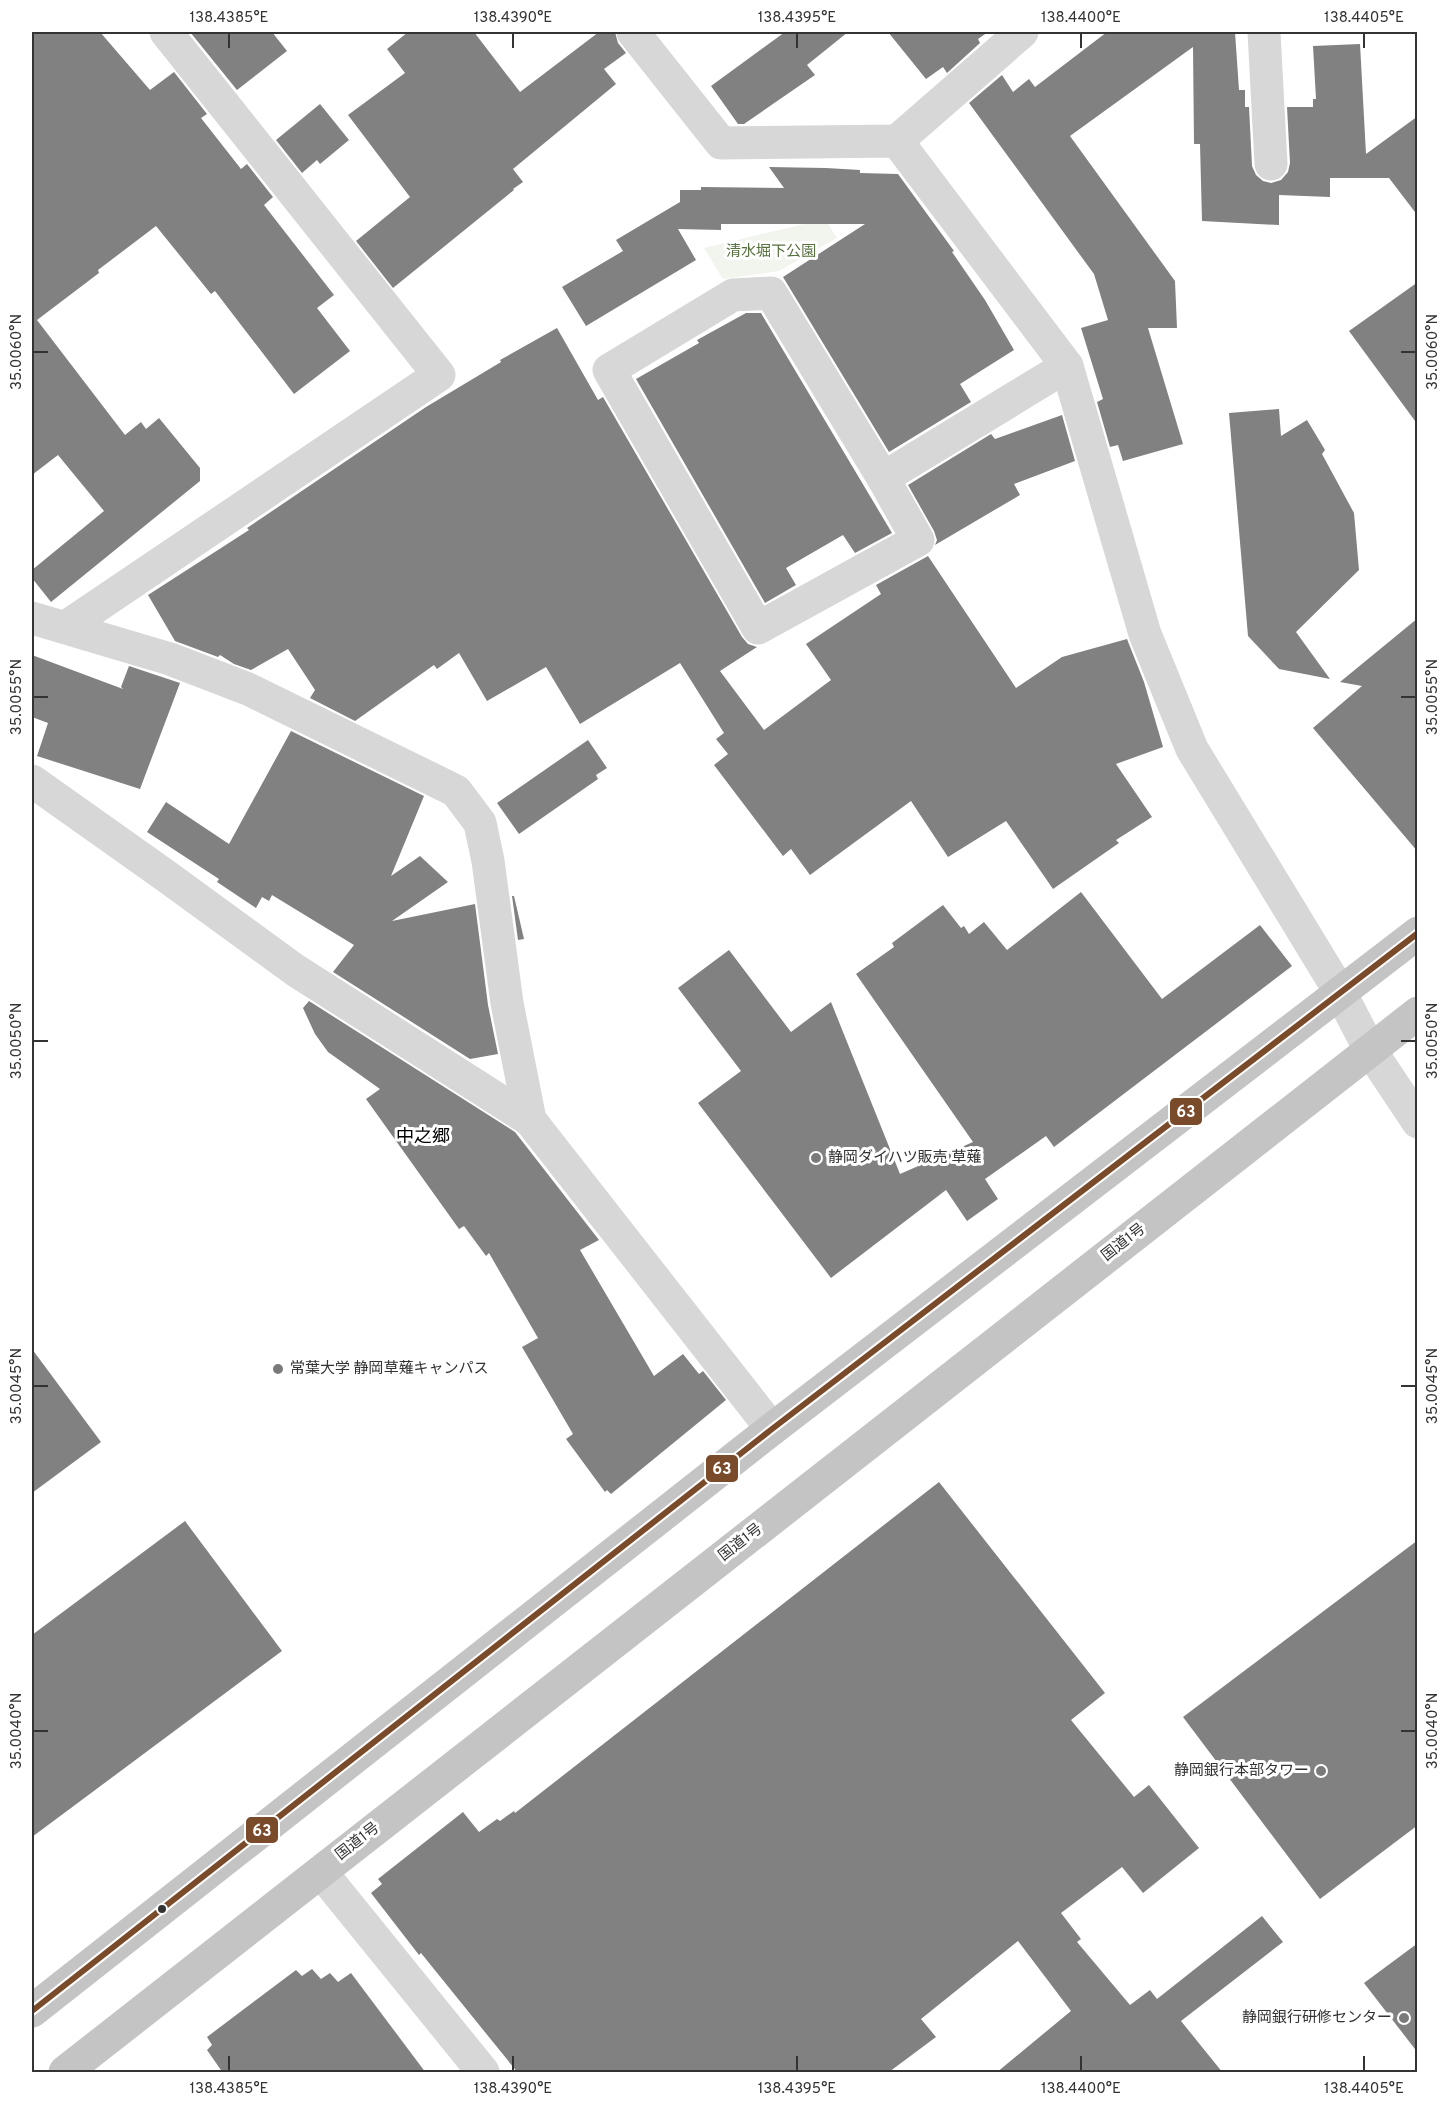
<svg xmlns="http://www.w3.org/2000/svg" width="1449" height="2104" viewBox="0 0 1449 2104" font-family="Overpass,'Noto Sans JP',sans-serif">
<rect width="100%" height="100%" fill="#fff"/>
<path fill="#f1f5ed" d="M 825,219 L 837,238 L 779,271 L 723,279 L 704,248 Z"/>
<g fill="#818181">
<path d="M 32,32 L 100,32 L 150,90 L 174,72 L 207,114 L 201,118 L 241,169 L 247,164 L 273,197 L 264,205 L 334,295 L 317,308 L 350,351 L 294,394 L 215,291 L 211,294 L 156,226 L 98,270 L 99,273 L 37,320 L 125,435 L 141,422 L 146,429 L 159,418 L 200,468 L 200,481 L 51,602 L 32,578 L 32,570 L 104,511 L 58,455 L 32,475 Z"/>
<path d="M 190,32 L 272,32 L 287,51 L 237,90 Z"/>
<path d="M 408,32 L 474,32 L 520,92 L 599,32 L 615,32 L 618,43 L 626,53 L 604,69 L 616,84 L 513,169 L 523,182 L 513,189 L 514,190 L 393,288 L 356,241 L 410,197 L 348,115 L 405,73 L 387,49 Z"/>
<path d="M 785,32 L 848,32 L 807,65 L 815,75 L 744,124 L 738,124 L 711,86 Z"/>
<path d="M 888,32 L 988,32 L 978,39 L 980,43 L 947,73 L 943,67 L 926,79 Z"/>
<path d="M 1107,32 L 1235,32 L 1239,90 L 1245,90 L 1245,107 L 1249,107 L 1252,166 L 1256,175 L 1263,181 L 1271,183 L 1281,180 L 1288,172 L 1290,163 L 1287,107 L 1313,107 L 1313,99 L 1316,99 L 1313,46 L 1360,44 L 1366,154 L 1418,116 L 1418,216 L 1389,178 L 1330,178 L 1330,197 L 1279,195 L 1279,225 L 1202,221 L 1200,144 L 1194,144 L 1193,47 L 1070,136 L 1175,281 L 1177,328 L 1148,328 L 1183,444 L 1123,461 L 1118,445 L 1110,447 L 1097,402 L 1103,399 L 1081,328 L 1108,320 L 1094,274 L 969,103 L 1002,75 L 1013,92 L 1029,79 L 1035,87 Z"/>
<path d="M 320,104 L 349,140 L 320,164 L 317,160 L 302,173 L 276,140 Z"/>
<path d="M 769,167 L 826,168 L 860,170 L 860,173 L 898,174 L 954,251 L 952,252 L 985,300 L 1014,350 L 960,384 L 971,402 L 889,452 L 783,277 L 865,224 L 721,224 L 721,230 L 678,229 L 696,260 L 586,326 L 562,287 L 623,251 L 616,240 L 680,202 L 680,190 L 701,190 L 701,187 L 784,188 Z"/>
<path d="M 1418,282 L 1418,425 L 1349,331 Z"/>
<path d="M 746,313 L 761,313 L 892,533 L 855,553 L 843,535 L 786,568 L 796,585 L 765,603 L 636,379 L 699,343 L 697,340 Z"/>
<path d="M 557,328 L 598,400 L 603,397 L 742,637 L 748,644 L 757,647 L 720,671 L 764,730 L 831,680 L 806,644 L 881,594 L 876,585 L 928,556 L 1016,688 L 1062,657 L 1127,639 L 1144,682 L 1163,747 L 1116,764 L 1152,817 L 1116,840 L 1119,843 L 1053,889 L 1006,821 L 948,857 L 911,801 L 810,875 L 791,849 L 783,856 L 714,765 L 728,754 L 716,739 L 724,733 L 680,663 L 580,724 L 546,667 L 487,701 L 459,653 L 437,669 L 434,665 L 355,721 L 310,698 L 315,690 L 288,649 L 251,670 L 234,664 L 220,655 L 218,657 L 175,641 L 148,595 L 249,530 L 247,528 L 426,407 L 501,362 L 500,360 Z"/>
<path d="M 1279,409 L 1281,436 L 1307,420 L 1325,450 L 1322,454 L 1354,513 L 1359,570 L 1296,632 L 1330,679 L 1279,669 L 1248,636 L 1229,413 Z"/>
<path d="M 1062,415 L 1075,461 L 1014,484 L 1020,495 L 935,545 L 937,540 L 934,531 L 908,485 L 991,434 L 995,439 Z"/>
<path d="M 1418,618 L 1418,852 L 1313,728 L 1362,686 L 1340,682 Z"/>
<path d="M 32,655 L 123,689 L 121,687 L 129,666 L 180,683 L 140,789 L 37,756 L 48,723 L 32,717 Z"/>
<path d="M 291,731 L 424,796 L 391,876 L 420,856 L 448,882 L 392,921 L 475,904 L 488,1005 L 498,1054 L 470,1059 L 333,972 L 354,945 L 272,895 L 269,901 L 262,897 L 256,908 L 217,882 L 219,879 L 147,832 L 166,802 L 229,844 Z"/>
<path d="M 588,740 L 607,768 L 596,775 L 598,779 L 519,834 L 497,803 Z"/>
<path d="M 1081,892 L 1162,999 L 1260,925 L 1292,966 L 1054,1147 L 1046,1136 L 985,1179 L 998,1199 L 967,1221 L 946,1190 L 831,1278 L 698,1103 L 741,1071 L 678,988 L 729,950 L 791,1032 L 831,1002 L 900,1174 L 973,1142 L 856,974 L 894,947 L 892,943 L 943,905 L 961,928 L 964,926 L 969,934 L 984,922 L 1007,950 Z"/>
<path d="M 512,896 L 514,896 L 524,939 L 518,940 Z"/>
<path d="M 309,1001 L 515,1132 L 599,1240 L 580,1250 L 654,1376 L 683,1354 L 699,1374 L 703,1371 L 726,1400 L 611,1494 L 607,1490 L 605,1492 L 566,1439 L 573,1434 L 522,1347 L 538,1338 L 489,1253 L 486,1256 L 464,1226 L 459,1229 L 366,1099 L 380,1089 L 328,1052 L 315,1034 L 303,1008 Z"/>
<path d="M 32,1349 L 101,1442 L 32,1493 Z"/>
<path d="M 939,1482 L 1105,1693 L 1071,1720 L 1134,1797 L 1149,1785 L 1199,1848 L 1143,1893 L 1122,1867 L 1061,1913 L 1081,1939 L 1077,1942 L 1130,2005 L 1150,1990 L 1157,1999 L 1262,1916 L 1283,1942 L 1181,2021 L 1223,2073 L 996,2073 L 1071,2011 L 1018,1941 L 921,2019 L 936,2037 L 889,2072 L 518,2073 L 421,1953 L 419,1955 L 371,1893 L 382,1884 L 378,1879 L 463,1812 L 479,1832 L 497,1819 L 500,1821 L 514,1811 L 515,1813 Z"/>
<path d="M 185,1521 L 282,1651 L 32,1837 L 32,1635 Z"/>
<path d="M 1418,1540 L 1418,1825 L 1320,1899 L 1183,1717 Z"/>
<path d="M 1418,1943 L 1418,2053 L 1364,1983 Z"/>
<path d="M 312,1969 L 321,1979 L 330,1973 L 338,1982 L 351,1973 L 426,2073 L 223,2073 L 207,2050 L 212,2045 L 207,2037 L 296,1970 L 302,1976 Z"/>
</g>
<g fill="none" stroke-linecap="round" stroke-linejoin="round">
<g stroke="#d7d7d7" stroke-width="33">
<path d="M 633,32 L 721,143 L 897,141 L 1067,366 L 1145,634 L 1192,749 L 1340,992 L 1370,1050 L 1418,1122"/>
<path d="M 1264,32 L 1271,164"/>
<path d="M 897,141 L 1022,32"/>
<path d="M 771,293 L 883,478 L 918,540 L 758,628 L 609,370 L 733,295 Z"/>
<path d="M 883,478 L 1067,366"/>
<path d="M 32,618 L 170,659 L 248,689 L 456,791 L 480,823 L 488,861 L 507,1003 L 530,1120 L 772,1429"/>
<path d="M 66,627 L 439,375 L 166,32"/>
<path d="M 32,781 L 166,876 L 295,970 L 530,1120"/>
<path d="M 321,1872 L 483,2072"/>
</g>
<g stroke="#c4c4c4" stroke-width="33">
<path d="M 32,2011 L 772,1429 L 1418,933"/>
<path d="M 65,2072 L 1418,1013"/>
</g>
<g stroke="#fff" stroke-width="10">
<path id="bus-1" d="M 32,2011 L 772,1429 L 1418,933"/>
</g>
<use href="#bus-1" stroke="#7a4b2a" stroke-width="6"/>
</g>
<path fill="none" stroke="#333" stroke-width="2" d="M 229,33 L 229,48M 513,33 L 513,48M 797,33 L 797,48M 1081,33 L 1081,48M 1364,33 L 1364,48M 33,352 L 48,352M 1401,352 L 1416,352M 33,697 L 48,697M 1401,697 L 1416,697M 33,1041 L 48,1041M 1401,1041 L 1416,1041M 33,1386 L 48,1386M 1401,1386 L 1416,1386M 33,1731 L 48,1731M 1401,1731 L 1416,1731M 229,2056 L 229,2071M 513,2056 L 513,2071M 797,2056 L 797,2071M 1081,2056 L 1081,2071M 1364,2056 L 1364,2071"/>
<g fill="#7a7a7a" stroke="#fff" stroke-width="2">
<circle cx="816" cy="1158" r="6"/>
<circle cx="278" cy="1369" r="6"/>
<circle cx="1321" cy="1771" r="6"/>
<circle cx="1404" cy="2018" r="6"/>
</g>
<circle fill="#333" stroke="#fff" stroke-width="2" cx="162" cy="1909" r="5"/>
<g text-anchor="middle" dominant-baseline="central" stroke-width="6" stroke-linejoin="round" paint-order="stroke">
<g font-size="15" fill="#56703f" stroke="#fff">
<text x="771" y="252">清水堀下公園</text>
</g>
<g font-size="15" fill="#333" stroke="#fff" text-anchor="start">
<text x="828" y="1158">静岡ダイハツ販売 草薙</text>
<text x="290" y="1369">常葉大学 静岡草薙キャンパス</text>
<text x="1309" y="1771" text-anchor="end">静岡銀行本部タワー</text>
<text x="1392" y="2018" text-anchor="end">静岡銀行研修センター</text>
</g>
<g font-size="15" fill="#333" stroke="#fff">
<text transform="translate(1124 1243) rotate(-38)">国道1号</text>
<text transform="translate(741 1543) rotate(-38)">国道1号</text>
<text transform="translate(358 1842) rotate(-38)">国道1号</text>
</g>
<g font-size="18" fill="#000" stroke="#fff">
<text x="423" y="1137">中之郷</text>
</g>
</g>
<g stroke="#fff" stroke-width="2">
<rect x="1169" y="1097" width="34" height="29" rx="6" fill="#7a4b2a"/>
<rect x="705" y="1454" width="34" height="29" rx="6" fill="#7a4b2a"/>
<rect x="245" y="1816" width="34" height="28" rx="6" fill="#7a4b2a"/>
</g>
<g font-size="16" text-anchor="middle" font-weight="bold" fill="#fff">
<text x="1186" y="1117">63</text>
<text x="722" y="1474">63</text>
<text x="262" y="1836">63</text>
</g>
<rect width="1449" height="2104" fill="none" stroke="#ffffff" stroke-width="66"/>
<rect x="33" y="33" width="1383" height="2038" fill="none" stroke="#333" stroke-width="2"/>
<g font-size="15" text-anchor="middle" fill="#333">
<text x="229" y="22">138.4385°E</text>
<text x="513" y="22">138.4390°E</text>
<text x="797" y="22">138.4395°E</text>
<text x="1081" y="22">138.4400°E</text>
<text x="1364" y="22">138.4405°E</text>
<text transform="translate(16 352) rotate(-90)" y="5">35.0060°N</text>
<text transform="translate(1432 352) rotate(-90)" y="5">35.0060°N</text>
<text transform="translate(16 697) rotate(-90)" y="5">35.0055°N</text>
<text transform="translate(1432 697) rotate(-90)" y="5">35.0055°N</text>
<text transform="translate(16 1041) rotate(-90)" y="5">35.0050°N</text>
<text transform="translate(1432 1041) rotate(-90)" y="5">35.0050°N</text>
<text transform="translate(16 1386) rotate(-90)" y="5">35.0045°N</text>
<text transform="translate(1432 1386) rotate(-90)" y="5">35.0045°N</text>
<text transform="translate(16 1731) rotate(-90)" y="5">35.0040°N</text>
<text transform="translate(1432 1731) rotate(-90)" y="5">35.0040°N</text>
<text x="229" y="2093">138.4385°E</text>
<text x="513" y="2093">138.4390°E</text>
<text x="797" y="2093">138.4395°E</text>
<text x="1081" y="2093">138.4400°E</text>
<text x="1364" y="2093">138.4405°E</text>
</g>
</svg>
